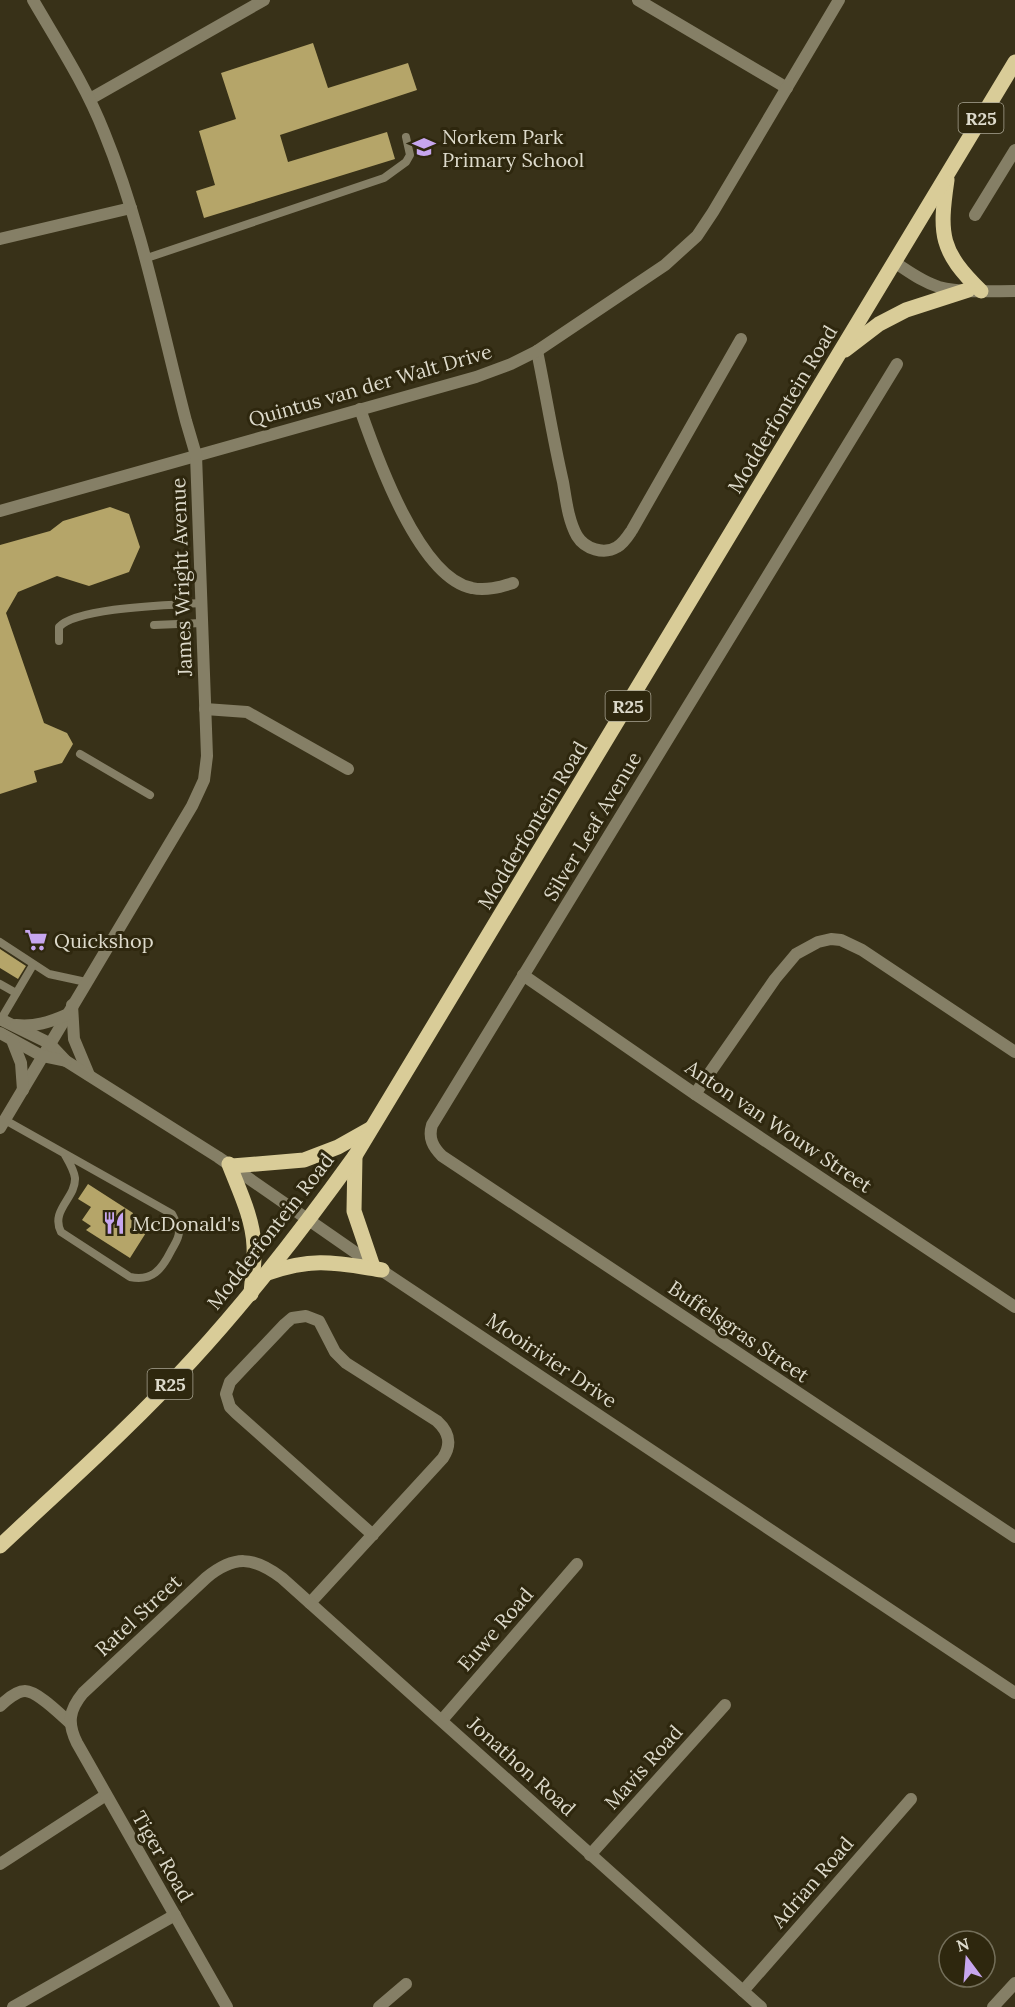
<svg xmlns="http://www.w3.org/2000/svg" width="1015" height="2007" viewBox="0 0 1015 2007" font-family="Lora,serif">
<rect width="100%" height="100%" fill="#383118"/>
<g fill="#b5a569">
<path d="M 313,43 L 328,88 L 408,63 L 417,90 L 280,135 L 288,162 L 387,132 L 395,159 L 204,218 L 196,191 L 215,185 L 199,131 L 236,119 L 221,73 Z"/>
<path d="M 110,507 L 129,514 L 140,547 L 129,572 L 89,586 L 57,576 L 18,592 L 6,613 L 44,723 L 67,733 L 73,744 L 62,763 L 34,771 L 37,782 L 0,794 L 0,545 L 50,531 L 63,521 Z"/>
<path d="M 0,949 L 26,966 L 18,979 L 0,968 Z"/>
<path d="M 88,1184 L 133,1213 L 131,1217 L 149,1228 L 130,1258 L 86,1230 L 91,1226 L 82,1220 L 91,1207 L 78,1199 Z"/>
</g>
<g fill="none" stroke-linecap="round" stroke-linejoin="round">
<g stroke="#857f66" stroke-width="8">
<path d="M 144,259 L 384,178 L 406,162 L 410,155 L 406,137"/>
<path d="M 154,625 L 202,623"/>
<path d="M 59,641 L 59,627 C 77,607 173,605 201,603"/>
<path d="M 80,754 L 150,795"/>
<path d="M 0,942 L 49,974 L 86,982"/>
<path d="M 0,984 L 16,993"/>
<path d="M 0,1021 L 33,965"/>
<path d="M 5,1120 L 172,1214 C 175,1220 178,1225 179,1232 C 179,1239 174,1245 171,1251 C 162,1269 152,1282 130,1277 L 61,1232 C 50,1210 76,1198 75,1178 C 74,1170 69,1162 65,1155"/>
</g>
<g stroke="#857f66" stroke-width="12">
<path d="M 638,0 L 787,88"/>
<path d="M 90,99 L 264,0"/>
<path d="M 975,215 L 1015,150"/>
<path d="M 0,239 L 131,208"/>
<path d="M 894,262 C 908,271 922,282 939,287 C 964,293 990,291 1015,291"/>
<path d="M 537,351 C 546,395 553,439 563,482 C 566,499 568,520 577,536 C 585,549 604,555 617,547 C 624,543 628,536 632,530 L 741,339"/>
<path d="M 897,364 L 432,1125 C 428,1138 433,1147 442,1156 L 1015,1537"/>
<path d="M 360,409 C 376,455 419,578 472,588 C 486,591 500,587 513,583"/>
<path d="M 0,511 L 476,377 L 511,364 L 537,351 L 665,265 L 697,236 L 713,212 L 839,0"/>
<path d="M 205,709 L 247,712 L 348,769"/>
<path d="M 523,975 L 695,1094 L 1015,1307"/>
<path d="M 695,1094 L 775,979 L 796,954 L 818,942 L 831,939 L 841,940 L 862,950 L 1015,1052"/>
<path d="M 0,1128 L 192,806 L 204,780 L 207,756 L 196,455 L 186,421 C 161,325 142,225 104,132 C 86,86 58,43 33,0"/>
<path d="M 310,1603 L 443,1458 C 452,1444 449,1432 437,1421 L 346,1363 L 335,1352 L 319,1321 L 306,1316 L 292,1318 L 285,1324 L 230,1382 L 226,1394 L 230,1407 L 236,1413 L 373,1535"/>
<path d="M 0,1706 C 6,1700 17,1691 25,1691 C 37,1691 60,1714 69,1722"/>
<path d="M 442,1720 L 577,1564"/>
<path d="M 590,1855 L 725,1705"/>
<path d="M 0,1864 L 106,1795"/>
<path d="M 743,1991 L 911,1799"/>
<path d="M 13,2007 L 175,1915"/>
<path d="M 227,2007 L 77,1743 C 67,1723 69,1710 83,1693 L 206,1578 C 234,1555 253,1556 282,1578 L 761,2007"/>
<path d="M 379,2007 L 406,1984"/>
<path d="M 993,2007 L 1015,1983"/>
</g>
<g stroke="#857f66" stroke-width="12">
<path d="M 72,1005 L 74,1039 L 89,1075"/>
<path d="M 0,1019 L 49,1043 L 66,1061 L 218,1157 L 372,1264 L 1015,1693"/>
<path d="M 16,1025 C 35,1027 50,1022 66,1015"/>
<path d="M 0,1033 L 42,1056 L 66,1061"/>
<path d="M 12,1040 L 21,1063 L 23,1090"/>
</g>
<g stroke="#d9cc98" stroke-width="15">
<path d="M 947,180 C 939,235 940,251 981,291"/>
<path d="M 845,350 L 879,324 L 906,310 L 968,290"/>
<path d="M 355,1156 L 354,1211 L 372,1264"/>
<path d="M 229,1164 C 239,1190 253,1218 254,1246 C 255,1262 252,1278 251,1294"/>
<path d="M 232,1166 L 304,1160 L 338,1147 L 370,1129"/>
<path d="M 268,1273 C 314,1257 336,1263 382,1270"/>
<path d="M 0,1546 C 65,1485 133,1425 193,1359 C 252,1295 304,1227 355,1156 L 1015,62"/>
</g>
</g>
<defs>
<g id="school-bare" transform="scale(1.8)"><path d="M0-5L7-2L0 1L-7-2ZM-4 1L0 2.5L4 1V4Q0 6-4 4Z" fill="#c7a6ef" stroke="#2e270e" stroke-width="2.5" paint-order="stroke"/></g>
<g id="supermarket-bare" transform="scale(1.8)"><path d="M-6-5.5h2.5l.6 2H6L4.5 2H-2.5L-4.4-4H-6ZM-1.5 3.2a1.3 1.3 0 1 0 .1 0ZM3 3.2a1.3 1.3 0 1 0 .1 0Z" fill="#c7a6ef" stroke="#2e270e" stroke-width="2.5" paint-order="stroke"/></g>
<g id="restaurant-bare" transform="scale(1.8)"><path d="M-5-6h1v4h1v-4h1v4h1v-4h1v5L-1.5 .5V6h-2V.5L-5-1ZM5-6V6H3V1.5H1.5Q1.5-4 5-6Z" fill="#c7a6ef" stroke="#2e270e" stroke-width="2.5" paint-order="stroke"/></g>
</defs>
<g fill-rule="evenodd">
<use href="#school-bare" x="424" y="147"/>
<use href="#supermarket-bare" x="36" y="940"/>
<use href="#restaurant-bare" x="114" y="1223"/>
</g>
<g text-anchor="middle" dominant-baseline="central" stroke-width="6" stroke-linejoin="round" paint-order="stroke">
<g fill="#2e270e" stroke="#a8a492" stroke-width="1.5">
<rect x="958.5" y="103" width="45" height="30" rx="4.5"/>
<rect x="605.5" y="691" width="45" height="30" rx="4.5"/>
<rect x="147.5" y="1369" width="45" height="30" rx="4.5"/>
</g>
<g font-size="18" font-weight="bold" fill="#dddacb">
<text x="981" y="118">R25</text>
<text x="628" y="706">R25</text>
<text x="170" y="1384">R25</text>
</g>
<g font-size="20" fill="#dddacb" stroke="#2e270e" text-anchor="start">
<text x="442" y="136">Norkem Park<tspan x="442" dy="23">Primary School</tspan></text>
<text x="54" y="940">Quickshop</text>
<text x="132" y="1223">McDonald's</text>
</g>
<g font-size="20" fill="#dddacb" stroke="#2e270e">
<text transform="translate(370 385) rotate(-16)">Quintus van der Walt Drive</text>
<text transform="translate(782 409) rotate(-59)">Modderfontein Road</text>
<text transform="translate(181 577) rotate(-92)">James Wright Avenue</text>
<text transform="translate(532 825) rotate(-59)">Modderfontein Road</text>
<text transform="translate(592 826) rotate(-59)">Silver Leaf Avenue</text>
<text transform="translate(779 1126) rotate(34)">Anton van Wouw Street</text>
<text transform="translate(270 1231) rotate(-52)">Modderfontein Road</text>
<text transform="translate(739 1331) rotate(34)">Buffelsgras Street</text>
<text transform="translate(552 1360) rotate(34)">Mooirivier Drive</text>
<text transform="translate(138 1615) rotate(-43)">Ratel Street</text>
<text transform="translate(495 1629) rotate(-49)">Euwe Road</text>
<text transform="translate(522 1766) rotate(42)">Jonathon Road</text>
<text transform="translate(643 1767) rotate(-48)">Mavis Road</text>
<text transform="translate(163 1856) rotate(60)">Tiger Road</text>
<text transform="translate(812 1882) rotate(-49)">Adrian Road</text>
</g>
</g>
<g transform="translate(967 1959) rotate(344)"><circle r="28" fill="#2e270e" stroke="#746f5a" stroke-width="1.5"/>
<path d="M0-4.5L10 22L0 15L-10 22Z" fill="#c7a6ef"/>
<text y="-9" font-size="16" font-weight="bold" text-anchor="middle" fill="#dddacb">N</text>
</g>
</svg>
